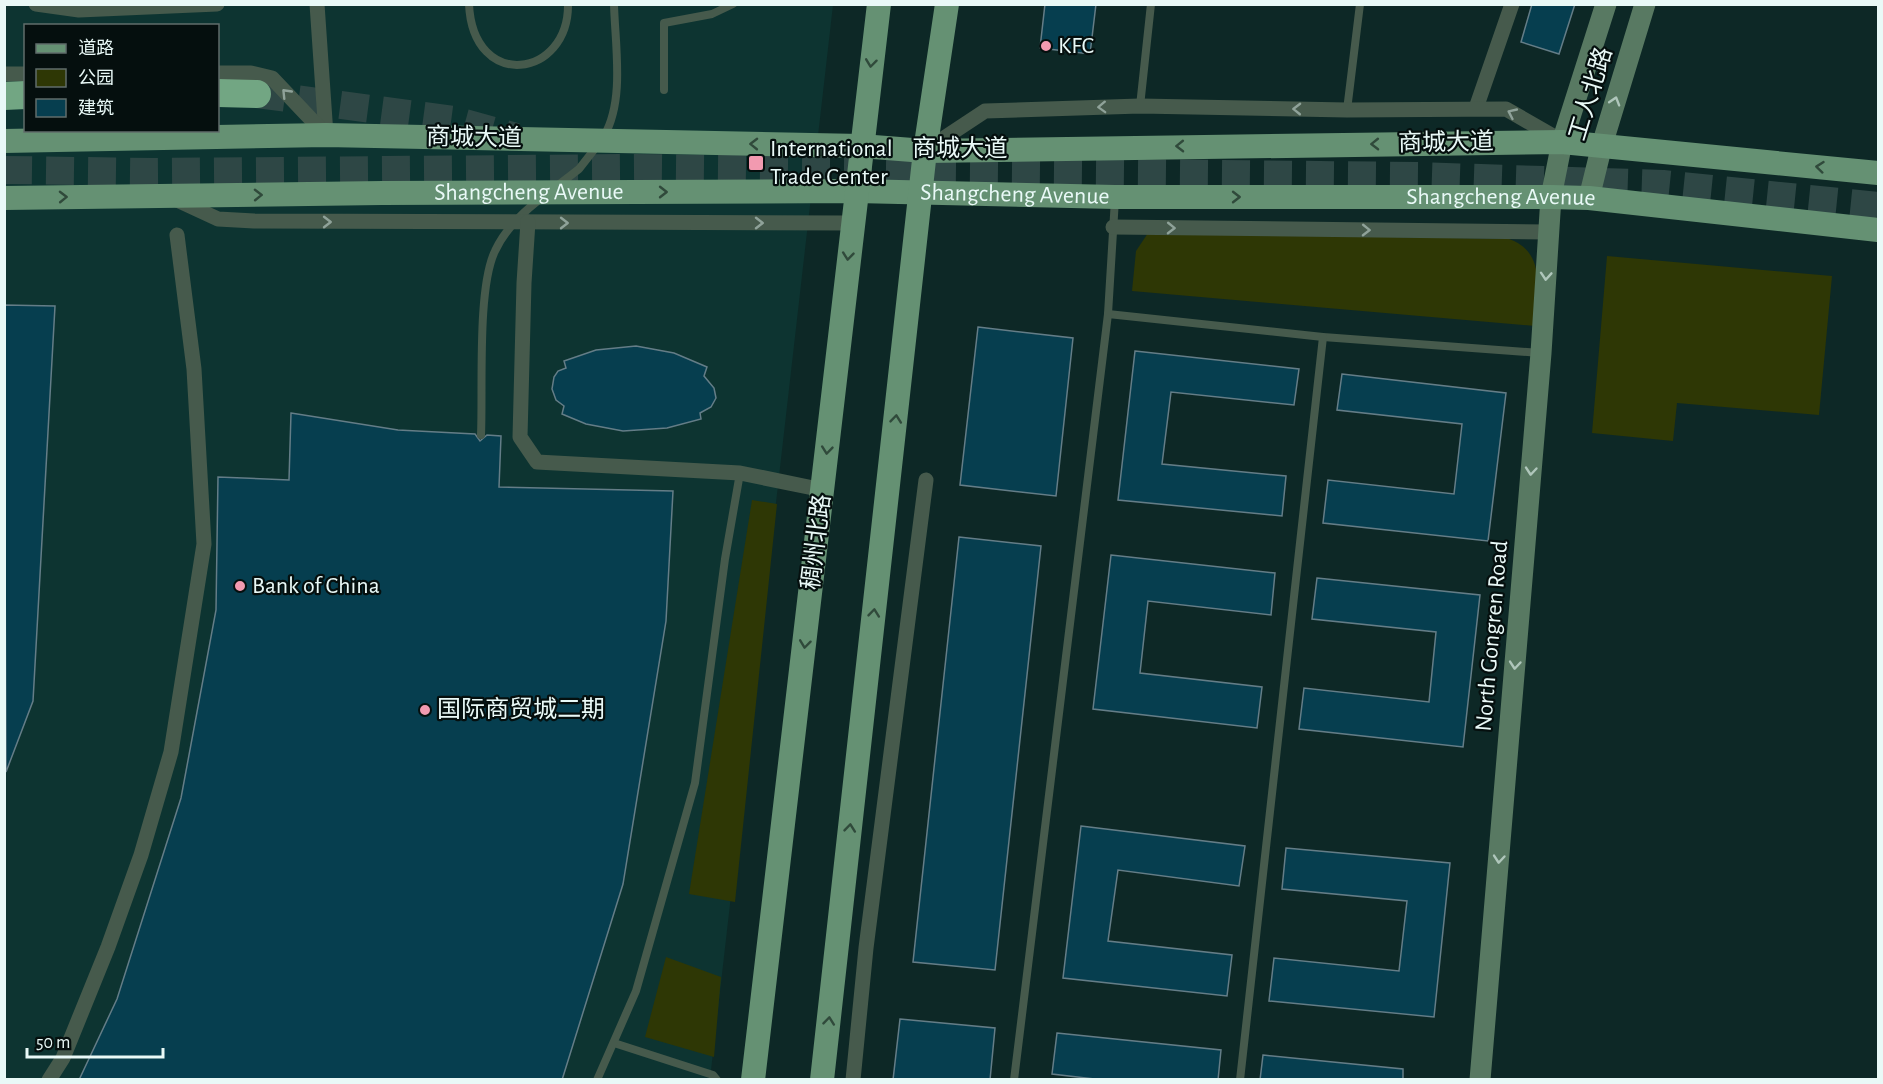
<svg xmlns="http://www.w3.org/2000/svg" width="1883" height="1084" viewBox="0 0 1883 1084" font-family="'Alegreya Sans','Noto Sans SC',sans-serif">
<rect width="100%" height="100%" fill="#0d2826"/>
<path fill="#0d3431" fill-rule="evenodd" d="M 5,5 L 833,5 L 710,1079 L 5,1080 ZM 26,26 L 218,26 L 218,130 L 26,130 Z"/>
<g fill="#2e3705">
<path d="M 1148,233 L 1509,239 C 1547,252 1537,293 1536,326 L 1132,291 L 1136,251 Z"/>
<path d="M 1607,256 L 1832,276 L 1819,415 L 1677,403 L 1673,441 L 1592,433 Z"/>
<path d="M 752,500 L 777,504 L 735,902 L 689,894 Z"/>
<path d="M 666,957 L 721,977 L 714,1057 L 645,1037 Z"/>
</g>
<g fill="#063e4f" stroke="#647d87" stroke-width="1.5">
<path d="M 1045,4 L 1096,4 L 1090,54 L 1040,48 Z"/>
<path d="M 1532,4 L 1575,4 L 1559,54 L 1521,42 Z"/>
<path d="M 4,305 L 55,306 L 33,701 L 6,772 Z"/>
<path d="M 978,327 L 1073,338 L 1056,496 L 960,485 Z"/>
<path d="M 636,346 L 674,353 L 707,367 L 704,376 L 714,388 L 716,398 L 711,407 L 700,413 L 701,419 L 667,428 L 623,431 L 586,424 L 562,414 L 564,406 L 556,400 L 552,389 L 554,377 L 558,371 L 566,368 L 564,361 L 596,350 Z"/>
<path d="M 1135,351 L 1299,369 L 1294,405 L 1171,392 L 1162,464 L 1286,476 L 1282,516 L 1118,500 Z"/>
<path d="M 1342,374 L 1506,393 L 1488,541 L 1323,523 L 1328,480 L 1454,494 L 1462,424 L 1337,410 Z"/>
<path d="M 291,413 L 398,430 L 475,434 L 480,441 L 487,435 L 501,436 L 499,487 L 673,491 L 666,621 L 623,884 L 562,1080 L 79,1080 L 117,999 L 181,798 L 216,610 L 218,477 L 289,480 Z"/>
<path d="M 959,537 L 1041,546 L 995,970 L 913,962 Z"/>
<path d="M 1111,555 L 1275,573 L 1271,615 L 1148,601 L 1140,673 L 1262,687 L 1257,728 L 1093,709 Z"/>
<path d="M 1317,578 L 1480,595 L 1463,747 L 1299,729 L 1304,688 L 1429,702 L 1436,632 L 1312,619 Z"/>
<path d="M 1081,826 L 1245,846 L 1239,886 L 1118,870 L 1108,941 L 1232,955 L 1227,996 L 1063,978 Z"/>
<path d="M 1286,848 L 1450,863 L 1434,1017 L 1269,1001 L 1274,958 L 1399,971 L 1407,901 L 1282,889 Z"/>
<path d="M 900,1019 L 995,1028 L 990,1080 L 893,1080 Z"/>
<path d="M 1057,1033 L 1221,1050 L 1218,1080 L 1103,1080 L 1052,1074 Z"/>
<path d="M 1263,1055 L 1403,1069 L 1403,1080 L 1260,1080 Z"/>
</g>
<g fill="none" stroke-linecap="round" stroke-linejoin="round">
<g stroke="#2e4745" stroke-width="28" stroke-dasharray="28 14" stroke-linecap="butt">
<path d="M 257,94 L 454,120 L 516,137"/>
<path d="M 4,170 L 155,172 L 634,168 L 1418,176 L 1663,184 L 1878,206"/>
</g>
<g stroke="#465a4c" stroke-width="8">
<path d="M 469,4 C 473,92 569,78 568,4"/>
<path d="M 664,90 L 664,23 L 712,14 L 733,4"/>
<path d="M 1140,106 L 1151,4"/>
<path d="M 1347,110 L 1360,4"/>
<path d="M 604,136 C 625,100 615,45 614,4"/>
<path d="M 557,186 L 579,169 L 597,146"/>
<path d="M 1108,314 L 1323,337 L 1540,353"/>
<path d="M 481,435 C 483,389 477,288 495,251 C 505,229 522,213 540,199"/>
<path d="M 614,1043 L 713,1075 L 717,1080"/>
<path d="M 597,1080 L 636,991 L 695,783 L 725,559 L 740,473"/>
<path d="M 1014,1080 L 1108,314 L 1115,199"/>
<path d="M 1240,1080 L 1323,337"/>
</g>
<g stroke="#465a4c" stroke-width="15">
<path d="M 36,4 L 79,10 L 217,4"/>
<path d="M 317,4 L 326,135"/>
<path d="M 218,73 L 251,73 L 272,78 L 326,135"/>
<path d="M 4,74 L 26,74"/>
<path d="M 1476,108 L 1512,4"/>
<path d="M 926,150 L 985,111 L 1140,106 L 1347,110 L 1506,109 L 1560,140"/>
<path d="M 177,200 L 218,219 L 254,221 L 852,223"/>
<path d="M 528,222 L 524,283 L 520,437 L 537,462 L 740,473 L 823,490"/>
<path d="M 1113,227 L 1549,232"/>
<path d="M 49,1080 L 63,1058 L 108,947 L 141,855 L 171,752 L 204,544 L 194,369 L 177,235"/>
<path d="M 853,1080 L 866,948 L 926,480"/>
</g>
<g stroke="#587962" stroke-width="21">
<path d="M 1589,198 L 1602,145 L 1645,4"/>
<path d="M 1480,1080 L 1541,353 L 1551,197 L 1562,142 L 1606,4"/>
</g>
<g stroke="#659173" stroke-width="24">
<path d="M 4,141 L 326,135 L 861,146 L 925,151 L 1562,142 L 1878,173"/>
<path id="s1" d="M 4,198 L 382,193 L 856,191 L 1115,197 L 1551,197 L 1589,198 L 1878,230"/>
<path d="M 753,1080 L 879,4"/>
<path d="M 822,1080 L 925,151 L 947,4"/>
</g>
<g stroke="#72a683" stroke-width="28">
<path d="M 218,93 L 257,94"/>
<path d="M 4,96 L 26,95"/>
</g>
</g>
<defs><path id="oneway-chevron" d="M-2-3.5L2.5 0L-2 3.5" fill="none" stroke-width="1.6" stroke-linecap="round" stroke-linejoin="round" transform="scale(1.5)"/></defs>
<g stroke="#304a3b">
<use href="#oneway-chevron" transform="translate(871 63) rotate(97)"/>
<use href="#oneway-chevron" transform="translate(754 144) rotate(-179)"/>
<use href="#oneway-chevron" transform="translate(1375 144) rotate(179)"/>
<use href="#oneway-chevron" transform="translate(1180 146) rotate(179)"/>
<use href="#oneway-chevron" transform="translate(1820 167) rotate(-174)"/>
<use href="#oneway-chevron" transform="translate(663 192)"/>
<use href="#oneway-chevron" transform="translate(258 195) rotate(-1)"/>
<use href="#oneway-chevron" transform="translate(63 197) rotate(-1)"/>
<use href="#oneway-chevron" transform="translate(1236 197)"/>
<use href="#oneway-chevron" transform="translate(848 256) rotate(96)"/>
<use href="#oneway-chevron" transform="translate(896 419) rotate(-84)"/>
<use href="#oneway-chevron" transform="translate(827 450) rotate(96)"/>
<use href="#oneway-chevron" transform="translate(874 613) rotate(-84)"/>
<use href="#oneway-chevron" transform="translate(805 644) rotate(97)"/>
<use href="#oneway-chevron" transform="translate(850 828) rotate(-84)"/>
<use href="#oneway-chevron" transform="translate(829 1021) rotate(-84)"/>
</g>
<g stroke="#8fa299">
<use href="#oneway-chevron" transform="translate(286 93) rotate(-134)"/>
<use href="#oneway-chevron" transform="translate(1102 107) rotate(178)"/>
<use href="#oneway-chevron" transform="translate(1297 109) rotate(-179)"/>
<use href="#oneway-chevron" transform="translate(1512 113) rotate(-155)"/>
<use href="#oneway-chevron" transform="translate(327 222)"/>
<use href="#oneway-chevron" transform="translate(564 223)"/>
<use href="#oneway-chevron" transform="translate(759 223)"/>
<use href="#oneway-chevron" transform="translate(1171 228) rotate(1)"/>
<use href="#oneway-chevron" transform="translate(1366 230) rotate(1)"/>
</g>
<g stroke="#afc6bb">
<use href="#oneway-chevron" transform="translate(1615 101) rotate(-73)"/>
<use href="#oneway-chevron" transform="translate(1546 276) rotate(94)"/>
<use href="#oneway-chevron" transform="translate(1531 471) rotate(95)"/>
<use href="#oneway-chevron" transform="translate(1515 665) rotate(95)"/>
<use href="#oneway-chevron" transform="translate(1499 859) rotate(95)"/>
</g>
<g fill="#f29ab0" stroke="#050f0e" stroke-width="2">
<circle cx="1046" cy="46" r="6"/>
<rect x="748" y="155" width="16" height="16" rx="3"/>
<circle cx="240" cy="586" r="6"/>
<circle cx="425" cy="710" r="6"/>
</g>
<g text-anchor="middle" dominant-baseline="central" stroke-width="4.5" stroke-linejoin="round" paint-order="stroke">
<g font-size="24" fill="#e9f9f7" stroke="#050f0e" text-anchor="start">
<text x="1058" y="46">KFC</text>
<text x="770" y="149">International<tspan x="770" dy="28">Trade Center</tspan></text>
<text x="252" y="586">Bank of China</text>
<text x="437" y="710">国际商贸城二期</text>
</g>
<g font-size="24" fill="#e9f9f7" stroke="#050f0e">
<text transform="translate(1591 94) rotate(-73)">工人北路</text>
<text transform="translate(474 138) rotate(1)">商城大道</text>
<text transform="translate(1446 143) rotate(-1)">商城大道</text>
<text x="960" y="149">商城大道</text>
<text stroke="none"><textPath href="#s1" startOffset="525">Shangcheng Avenue</textPath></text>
<text stroke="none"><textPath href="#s1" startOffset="1011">Shangcheng Avenue</textPath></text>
<text stroke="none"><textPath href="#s1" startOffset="1497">Shangcheng Avenue</textPath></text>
<text transform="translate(817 542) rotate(-83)">稠州北路</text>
<text transform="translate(1492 636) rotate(-85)">North Gongren Road</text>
</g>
</g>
<rect width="1883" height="1084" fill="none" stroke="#e9f9f7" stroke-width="12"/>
<rect x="24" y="24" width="195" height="108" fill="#050f0e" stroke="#606d6b" stroke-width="1.5"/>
<rect x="36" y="44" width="30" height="9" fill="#659173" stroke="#606d6b" stroke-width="1.5"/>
<text x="78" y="54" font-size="18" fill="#e9f9f7">道路</text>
<rect x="36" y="69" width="30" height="18" fill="#2e3705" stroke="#606d6b" stroke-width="1.5"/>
<text x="78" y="84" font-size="18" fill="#e9f9f7">公园</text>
<rect x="36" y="99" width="30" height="18" fill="#063e4f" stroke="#606d6b" stroke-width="1.5"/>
<text x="78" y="114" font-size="18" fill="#e9f9f7">建筑</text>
<path d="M27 1048v9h136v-9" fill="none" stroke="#e9f9f7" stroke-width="3"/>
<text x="36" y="1048" font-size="18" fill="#e9f9f7" stroke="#050f0e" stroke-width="4.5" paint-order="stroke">50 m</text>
</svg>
